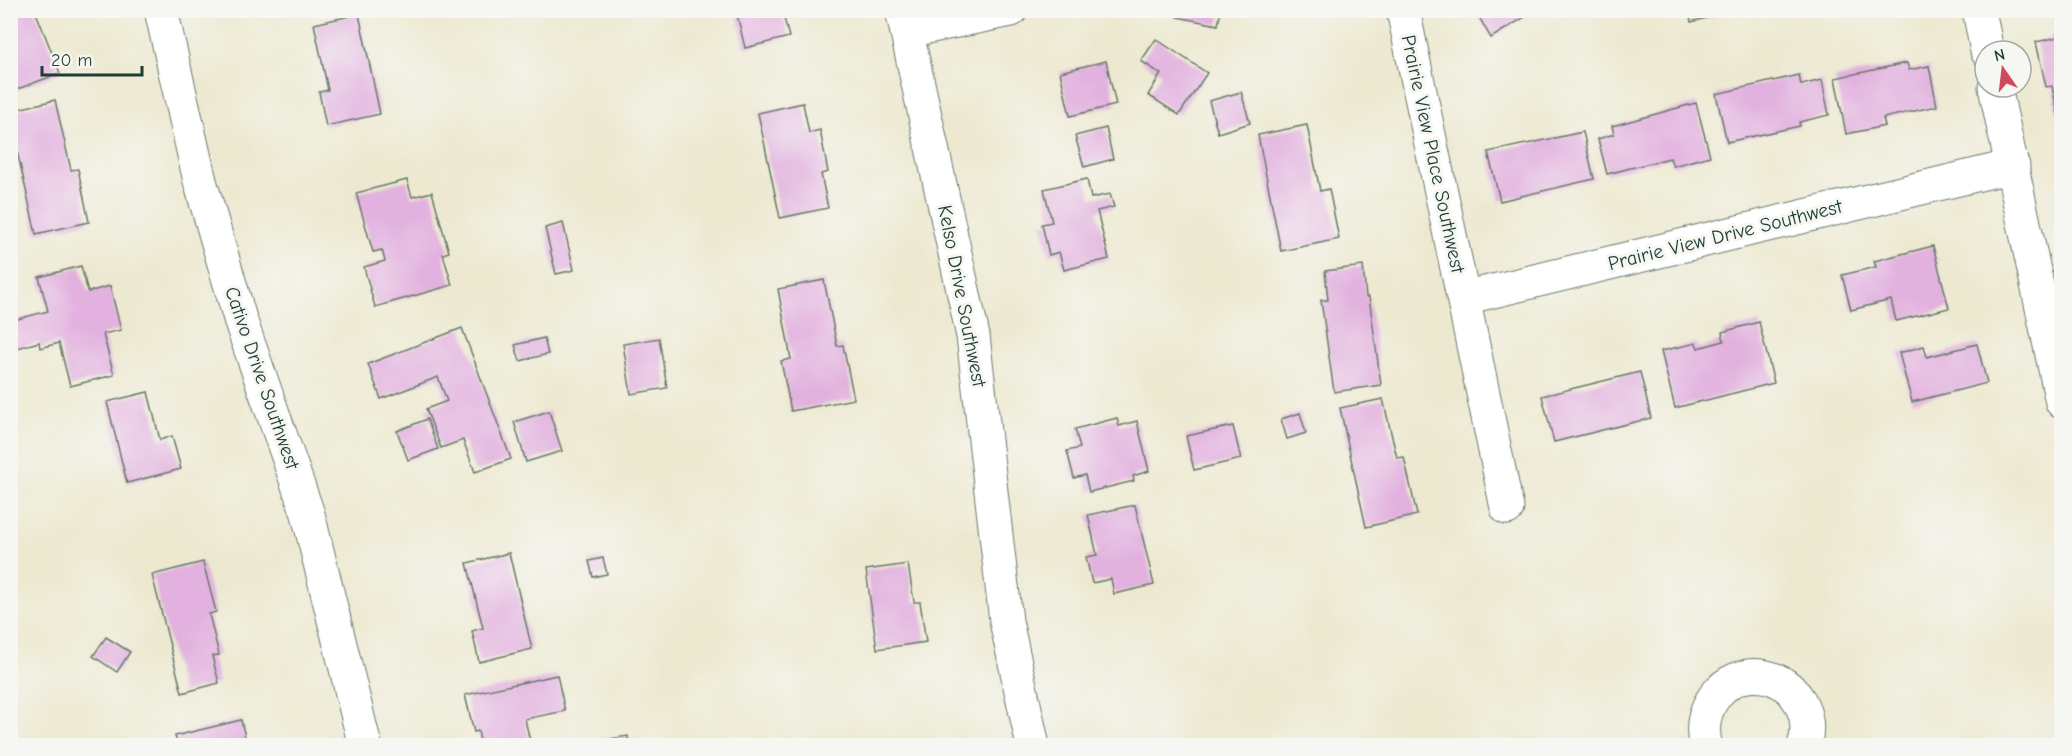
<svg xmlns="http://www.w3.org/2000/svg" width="2072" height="756" viewBox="0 0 2072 756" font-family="'Comic Neue',sans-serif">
<rect width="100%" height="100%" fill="#f6f6f2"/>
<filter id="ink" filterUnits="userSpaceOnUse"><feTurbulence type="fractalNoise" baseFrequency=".0167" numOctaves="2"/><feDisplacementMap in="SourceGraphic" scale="12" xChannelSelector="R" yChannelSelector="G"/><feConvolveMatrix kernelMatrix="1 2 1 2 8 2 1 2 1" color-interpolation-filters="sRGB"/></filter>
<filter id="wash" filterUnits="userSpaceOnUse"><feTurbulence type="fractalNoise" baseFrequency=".008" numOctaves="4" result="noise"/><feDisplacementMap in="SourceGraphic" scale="24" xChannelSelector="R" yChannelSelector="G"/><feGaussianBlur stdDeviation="1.35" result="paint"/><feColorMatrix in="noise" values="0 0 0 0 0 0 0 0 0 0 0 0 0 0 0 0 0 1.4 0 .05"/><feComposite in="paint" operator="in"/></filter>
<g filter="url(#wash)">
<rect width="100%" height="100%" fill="#ede9d1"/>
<g id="blocks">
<g fill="#e2b1df">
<path d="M 10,10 L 35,10 L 60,73 L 10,92 Z"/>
<path d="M 736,10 L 782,10 L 789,37 L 745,48 Z"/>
<path d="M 1178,10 L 1221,10 L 1218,25 L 1177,17 Z"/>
<path d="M 1475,10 L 1536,10 L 1491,38 Z"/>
<path d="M 1689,10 L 1725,10 L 1726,13 L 1691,22 Z"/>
<path d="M 359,14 L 380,114 L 326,126 L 319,92 L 328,90 L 314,24 Z"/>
<path d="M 2062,32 L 2062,118 L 2059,119 L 2052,86 L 2046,87 L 2036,42 L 2058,37 L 2057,33 Z"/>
<path d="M 1156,39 L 1207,73 L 1179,115 L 1148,95 L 1161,74 L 1141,61 Z"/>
<path d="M 1106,61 L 1116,105 L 1070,116 L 1060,72 Z"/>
<path d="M 1907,63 L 1909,70 L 1929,66 L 1937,106 L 1883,118 L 1885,126 L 1846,134 L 1835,78 Z"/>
<path d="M 1799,75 L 1801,85 L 1822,80 L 1829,115 L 1799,122 L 1800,126 L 1727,142 L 1716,94 Z"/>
<path d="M 1241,92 L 1250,123 L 1218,133 L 1209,101 Z"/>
<path d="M 55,100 L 71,170 L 78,169 L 89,222 L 36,234 L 10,120 L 10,111 Z"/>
<path d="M 803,103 L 809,133 L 820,130 L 828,172 L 821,174 L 828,208 L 780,218 L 758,113 Z"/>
<path d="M 1696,103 L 1710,156 L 1673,166 L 1670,158 L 1607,174 L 1598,139 L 1614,134 L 1612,126 Z"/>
<path d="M 1307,125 L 1320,191 L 1329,189 L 1339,239 L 1281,251 L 1258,135 Z"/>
<path d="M 1106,128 L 1113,159 L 1084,167 L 1075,136 Z"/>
<path d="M 1583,132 L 1594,179 L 1500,201 L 1488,152 Z"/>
<path d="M 1087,179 L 1091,198 L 1110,194 L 1114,207 L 1097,211 L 1109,259 L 1064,270 L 1059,252 L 1049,255 L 1042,224 L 1052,222 L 1044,189 Z"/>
<path d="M 407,180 L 412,197 L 432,192 L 449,252 L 443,254 L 452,285 L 375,307 L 364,267 L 385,261 L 382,250 L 373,252 L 356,193 Z"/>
<path d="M 563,223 L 574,270 L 556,274 L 545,228 Z"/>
<path d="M 1933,246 L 1949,308 L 1896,321 L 1891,300 L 1851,310 L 1842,275 L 1876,267 L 1874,261 Z"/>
<path d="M 81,266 L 88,292 L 110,286 L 121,330 L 103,334 L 114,375 L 70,386 L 59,343 L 40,348 L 39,342 L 10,350 L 10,321 L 48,311 L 39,277 Z"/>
<path d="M 1363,266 L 1366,297 L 1369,297 L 1381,385 L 1334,392 L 1321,300 L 1328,300 L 1325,271 Z"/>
<path d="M 824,280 L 837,346 L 843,345 L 854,399 L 791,411 L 781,361 L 791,359 L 778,289 Z"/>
<path d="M 1759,322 L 1774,383 L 1675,408 L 1661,351 L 1696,343 L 1698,348 L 1724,341 L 1722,332 Z"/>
<path d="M 462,328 L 511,459 L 475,472 L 463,440 L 441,448 L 426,409 L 447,401 L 438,377 L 381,399 L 368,364 Z"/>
<path d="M 544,338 L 548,354 L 520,361 L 515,345 Z"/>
<path d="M 659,338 L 667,388 L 631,394 L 623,344 Z"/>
<path d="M 1977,344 L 1987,383 L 1912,402 L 1899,353 L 1924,346 L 1927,357 Z"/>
<path d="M 1640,372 L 1651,418 L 1554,442 L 1542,396 Z"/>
<path d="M 148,392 L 160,440 L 172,436 L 181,469 L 127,483 L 107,402 Z"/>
<path d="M 1383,399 L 1397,458 L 1404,457 L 1417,515 L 1366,527 L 1340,408 Z"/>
<path d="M 549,411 L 562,451 L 526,462 L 514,422 Z"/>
<path d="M 1300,413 L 1306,433 L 1287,439 L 1281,419 Z"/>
<path d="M 1117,418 L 1119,426 L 1137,421 L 1149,471 L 1133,476 L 1134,481 L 1089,492 L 1085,475 L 1074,478 L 1067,451 L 1080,448 L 1075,429 Z"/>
<path d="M 427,419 L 438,449 L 408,460 L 397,431 Z"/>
<path d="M 1233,426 L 1241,459 L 1194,470 L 1186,436 Z"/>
<path d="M 1135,505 L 1154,585 L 1114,594 L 1111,579 L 1092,583 L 1086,557 L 1097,555 L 1088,515 Z"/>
<path d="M 509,553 L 532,649 L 479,662 L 472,631 L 483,628 L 467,563 Z"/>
<path d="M 603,558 L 607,574 L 593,577 L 589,561 Z"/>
<path d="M 203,562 L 216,612 L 209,614 L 219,655 L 212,656 L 219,683 L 182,693 L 152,575 Z"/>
<path d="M 908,564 L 914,602 L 920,602 L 926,642 L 877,649 L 866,570 Z"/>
<path d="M 106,637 L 130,652 L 117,672 L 93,656 Z"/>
<path d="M 557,675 L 565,711 L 525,719 L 531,746 L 481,746 L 478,731 L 474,732 L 465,695 Z"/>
<path d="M 241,720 L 247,746 L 178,746 L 175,736 Z"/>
<path d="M 628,736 L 629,746 L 592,746 L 591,742 Z"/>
</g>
</g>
</g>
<g filter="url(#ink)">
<use href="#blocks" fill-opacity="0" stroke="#67796b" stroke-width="1.5"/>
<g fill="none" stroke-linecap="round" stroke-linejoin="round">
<g stroke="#67796b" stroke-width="35">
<g id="minor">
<path d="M 161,10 L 200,181 L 241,322 L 308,514 L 365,746"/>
<path d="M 902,10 L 973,336 L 1006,621 L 1033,746"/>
<path d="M 1403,10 L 1507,508"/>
<path d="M 1979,10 L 1987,51"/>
<path d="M 907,31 L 1011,10"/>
<path d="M 1995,87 L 2062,402"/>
<path d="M 1464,298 L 2013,166"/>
<path d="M 1706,746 C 1695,710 1723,671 1762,676 C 1796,681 1814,715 1804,746"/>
</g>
</g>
<use href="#minor" stroke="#fff" stroke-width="33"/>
</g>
</g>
<g text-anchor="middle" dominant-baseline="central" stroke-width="6" stroke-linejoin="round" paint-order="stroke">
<g font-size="20" fill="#1f3d34" stroke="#f6f6f2">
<text transform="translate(1433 154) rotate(78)">Prairie View Place Southwest</text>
<text transform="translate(1725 235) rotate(-14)">Prairie View Drive Southwest</text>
<text transform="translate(962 296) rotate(79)">Kelso Drive Southwest</text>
<text transform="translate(262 378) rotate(71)">Cativo Drive Southwest</text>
</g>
</g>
<rect width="2072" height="756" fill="none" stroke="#f6f6f2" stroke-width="36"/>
<g transform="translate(2003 69) rotate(346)"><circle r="28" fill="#f6f6f2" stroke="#a0aca6" stroke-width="1.5"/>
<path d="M0-4.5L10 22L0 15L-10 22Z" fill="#d1495b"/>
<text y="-9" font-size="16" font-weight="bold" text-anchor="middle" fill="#1f3d34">N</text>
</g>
<path d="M42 66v9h100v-9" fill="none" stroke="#1f3d34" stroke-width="3"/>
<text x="51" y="66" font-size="18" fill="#1f3d34" stroke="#f6f6f2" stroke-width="4.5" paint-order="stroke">20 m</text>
</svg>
